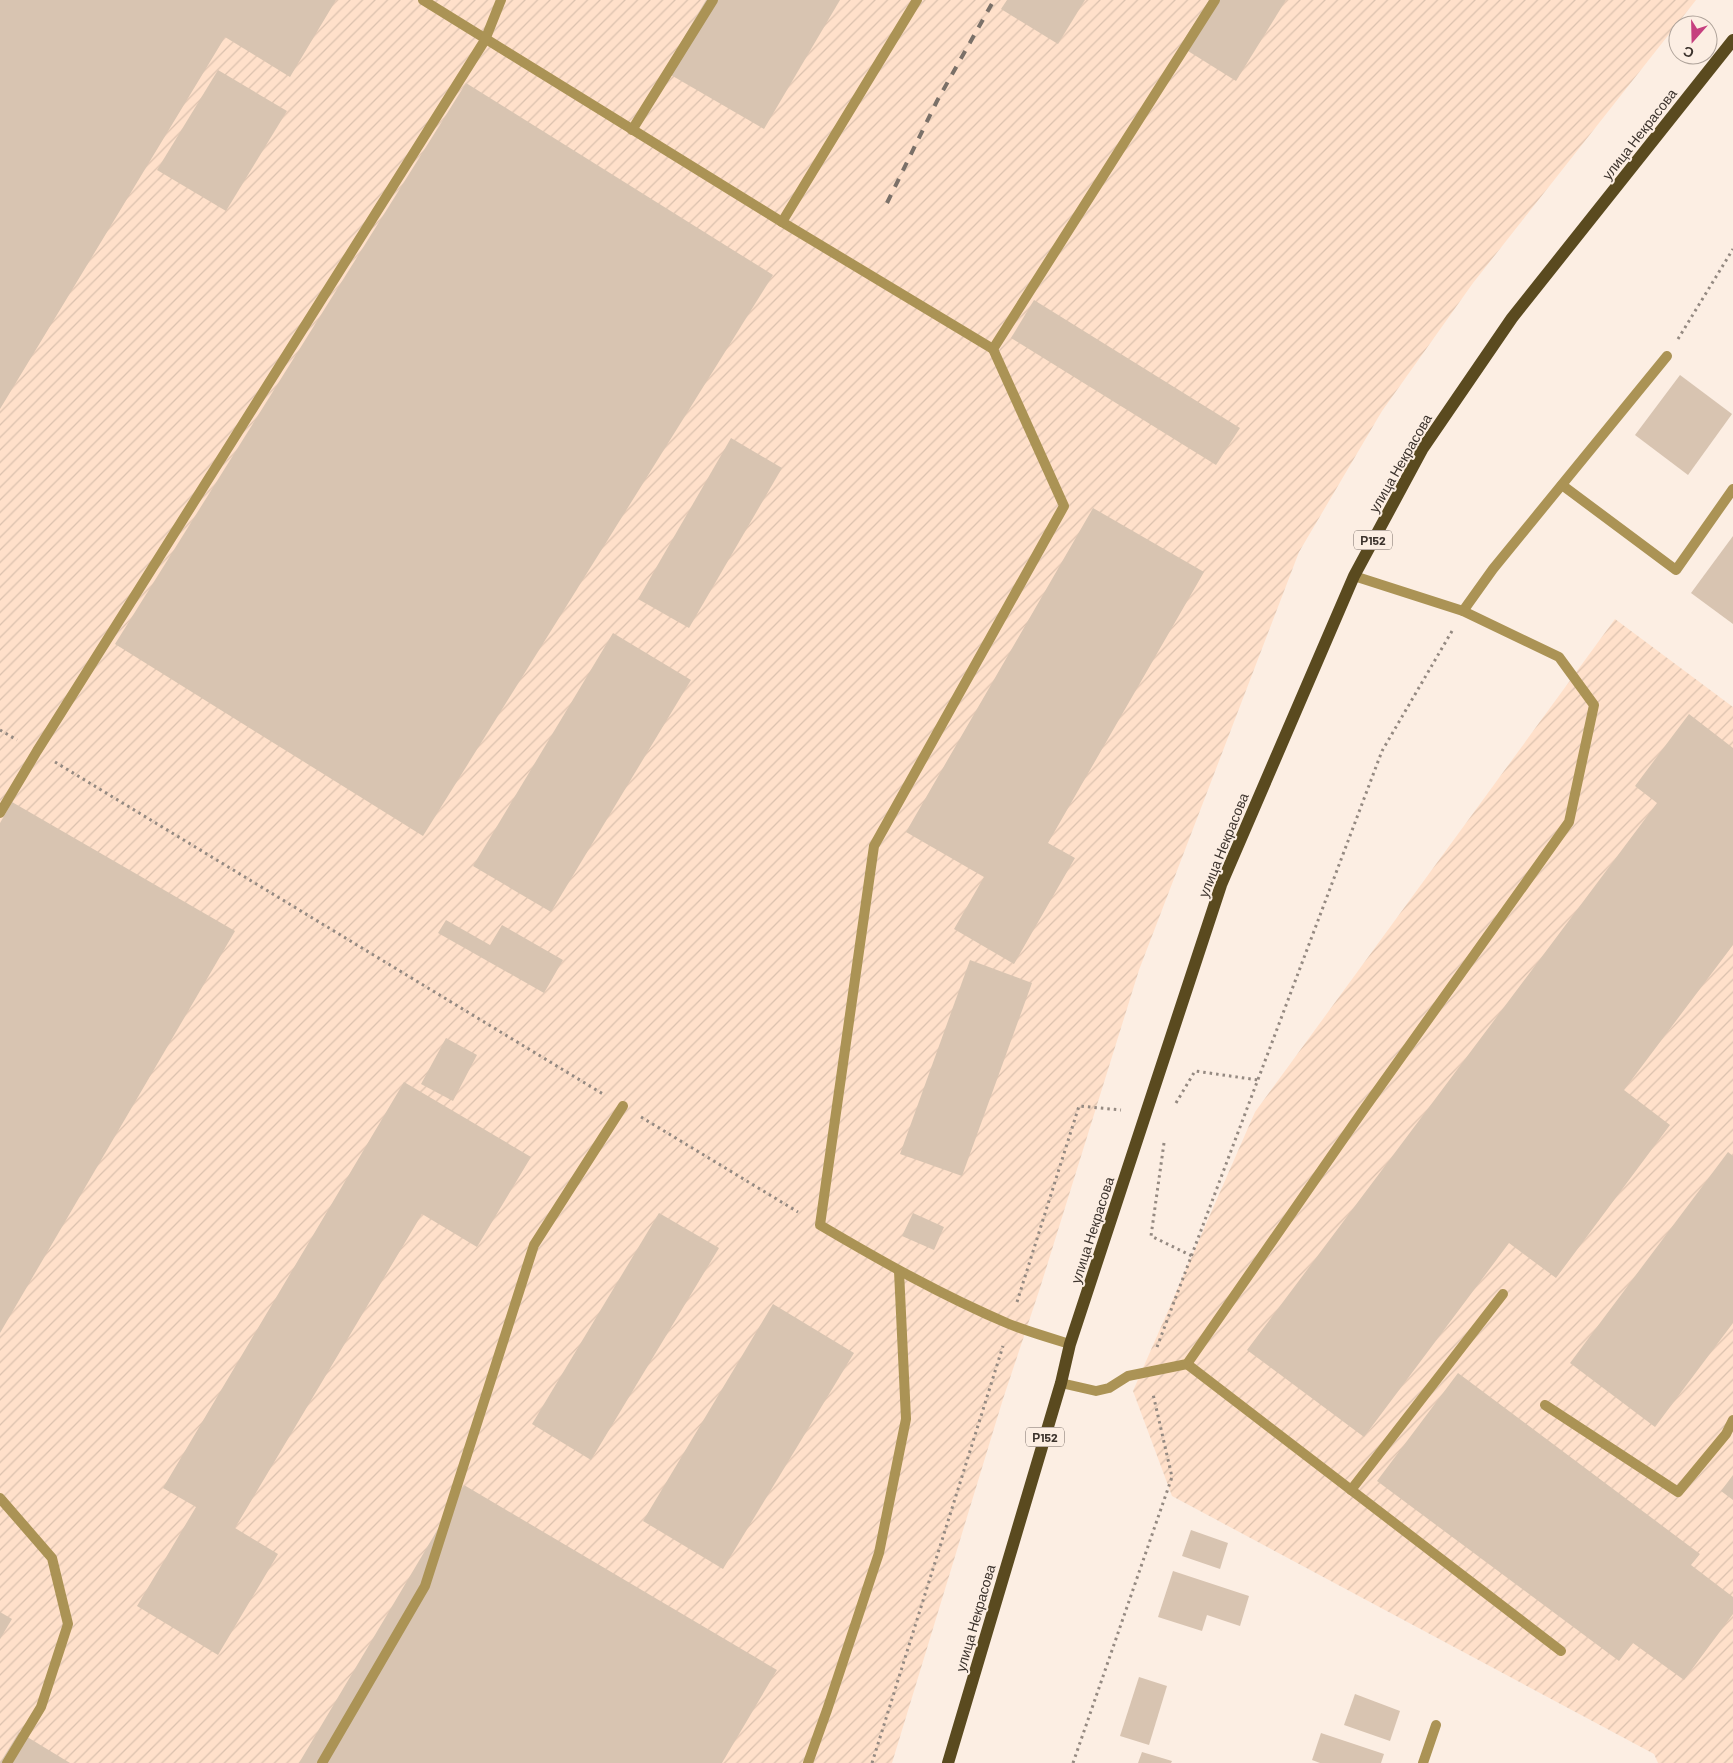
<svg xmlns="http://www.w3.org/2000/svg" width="1733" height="1763" viewBox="0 0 1733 1763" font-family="Barlow,sans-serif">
<defs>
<pattern id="industrial-furrows" width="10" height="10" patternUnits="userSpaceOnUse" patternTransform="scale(1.25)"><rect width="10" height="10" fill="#ffe0ca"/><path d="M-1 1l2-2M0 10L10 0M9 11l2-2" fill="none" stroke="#dbc1ae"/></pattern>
</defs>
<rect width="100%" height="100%" fill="#fceee3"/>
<g fill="url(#industrial-furrows)">
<path d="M 0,0 L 1696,0 L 1473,283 L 1382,411 L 1299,552 L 1139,970 L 1040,1288 L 1003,1399 L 892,1763 L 0,1763 Z"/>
<path d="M 1615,619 L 1733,707 L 1733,1763 L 1658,1763 L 1654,1754 L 1172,1496 L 1133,1391 L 1255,1112 Z"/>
</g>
<g fill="#d8c4b1">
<path d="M 0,0 L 336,0 L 290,77 L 225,37 L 0,409 Z"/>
<path d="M 706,0 L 840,0 L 764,129 L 664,71 Z"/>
<path d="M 1007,0 L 1085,0 L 1058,44 L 1001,9 Z"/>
<path d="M 1209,0 L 1286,0 L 1236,81 L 1180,46 Z"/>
<path d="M 218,70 L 287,111 L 226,211 L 157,170 Z"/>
<path d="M 466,83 L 773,275 L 423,836 L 115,644 Z"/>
<path d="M 1034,300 L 1240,428 L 1216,465 L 1011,338 Z"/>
<path d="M 1680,375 L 1732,414 L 1688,475 L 1635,435 Z"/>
<path d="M 731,438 L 782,468 L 689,628 L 638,599 Z"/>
<path d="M 1093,508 L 1204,572 L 1048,843 L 1075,858 L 1014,964 L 954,929 L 984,877 L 906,832 Z"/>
<path d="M 1733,536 L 1733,624 L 1691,593 Z"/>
<path d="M 613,633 L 691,680 L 551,912 L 473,866 Z"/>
<path d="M 1689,714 L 1733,748 L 1733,945 L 1624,1090 L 1670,1125 L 1556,1278 L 1509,1243 L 1364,1437 L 1247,1350 L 1657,803 L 1635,786 Z"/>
<path d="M 12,802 L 235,931 L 0,1333 L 0,823 Z"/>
<path d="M 446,920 L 490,945 L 502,925 L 563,960 L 544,993 L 438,933 Z"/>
<path d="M 970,960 L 1032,983 L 962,1176 L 900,1154 Z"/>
<path d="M 446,1038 L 477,1055 L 453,1101 L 421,1084 Z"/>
<path d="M 404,1082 L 531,1157 L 477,1247 L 422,1214 L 235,1528 L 278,1554 L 218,1655 L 137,1606 L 196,1507 L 163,1488 Z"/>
<path d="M 1728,1152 L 1733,1156 L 1733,1323 L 1655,1427 L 1570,1363 Z"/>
<path d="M 659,1213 L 719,1248 L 591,1460 L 532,1424 Z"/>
<path d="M 913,1213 L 944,1227 L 934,1250 L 902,1236 Z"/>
<path d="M 773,1304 L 854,1353 L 723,1569 L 643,1521 Z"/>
<path d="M 1458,1373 L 1700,1554 L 1691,1565 L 1733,1597 L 1733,1614 L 1684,1680 L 1633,1643 L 1619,1661 L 1377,1481 Z"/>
<path d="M 1733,1475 L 1733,1500 L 1721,1491 Z"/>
<path d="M 464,1485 L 777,1670 L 722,1763 L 299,1763 Z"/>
<path d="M 1191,1530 L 1228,1543 L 1220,1569 L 1182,1556 Z"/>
<path d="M 1173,1571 L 1249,1596 L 1240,1626 L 1207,1615 L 1202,1631 L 1158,1617 Z"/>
<path d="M 0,1612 L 12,1619 L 0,1639 Z"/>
<path d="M 1139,1677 L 1167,1686 L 1149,1745 L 1120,1736 Z"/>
<path d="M 1355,1694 L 1400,1711 L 1390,1741 L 1344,1725 Z"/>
<path d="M 19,1732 L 70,1763 L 0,1763 Z"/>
<path d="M 1321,1733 L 1384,1754 L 1381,1763 L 1320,1763 L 1312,1760 Z"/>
<path d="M 1142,1752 L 1172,1761 L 1171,1763 L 1138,1763 Z"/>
</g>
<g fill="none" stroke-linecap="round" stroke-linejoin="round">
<g stroke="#948981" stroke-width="3" stroke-dasharray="2.5 4" stroke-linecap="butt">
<path d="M 1678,339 L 1733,249"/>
<path d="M 0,730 L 17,740"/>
<path d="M 55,762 L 603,1094"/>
<path d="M 1176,1103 L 1195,1071 L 1258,1080"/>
<path d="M 641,1117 L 798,1212"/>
<path d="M 1164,1143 L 1151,1236 L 1192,1256"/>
<path d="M 1017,1302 L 1079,1106 L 1121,1110"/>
<path d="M 1157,1347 L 1382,751 L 1452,631"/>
<path d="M 872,1763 L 1003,1346"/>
<path d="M 1073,1763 L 1172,1477 L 1153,1394"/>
</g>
<g stroke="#ab9355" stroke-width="10">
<path d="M 423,0 L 782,222 L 993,349 L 1215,0"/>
<path d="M 632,130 L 713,0"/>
<path d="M 782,222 L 917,0"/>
<path d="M 993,349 L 1064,506 L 874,846 L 820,1225 C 881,1261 943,1296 1009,1324 C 1029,1332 1050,1338 1070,1344"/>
<path d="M 1562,485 L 1676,570 L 1733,489"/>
<path d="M 1463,611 L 1493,569 L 1667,356"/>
<path d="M 0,813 L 37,751 L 485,40 L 501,0"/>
<path d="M 1187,1364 L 1561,1651"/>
<path d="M 1061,1383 L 1096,1391 L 1109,1388 L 1128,1376 L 1187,1364 L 1362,1112 L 1569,822 L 1594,705 L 1559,657 L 1463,611 L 1354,576"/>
<path d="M 1545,1405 L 1678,1492 L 1726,1434 L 1733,1420"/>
<path d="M 1351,1490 L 1503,1294"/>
<path d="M 0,1498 L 52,1558 L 68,1624 L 41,1707 L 7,1763"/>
<path d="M 322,1763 L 425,1586 L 534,1245 L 623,1106"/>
<path d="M 808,1763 L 827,1710 L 879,1553 L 906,1419 L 899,1271"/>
</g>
<path stroke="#ab9355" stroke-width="10" d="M 1423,1763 L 1436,1725"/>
<path stroke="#5a4a1f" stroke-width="12" d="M 948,1763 L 1061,1383 L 1070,1344 L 1221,885 L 1354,576 L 1423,448 L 1512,318 L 1733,40"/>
<path stroke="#7a7068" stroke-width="4" stroke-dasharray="9 9" stroke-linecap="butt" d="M 887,203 L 937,101 L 994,0"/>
</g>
<g text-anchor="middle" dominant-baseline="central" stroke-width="4" stroke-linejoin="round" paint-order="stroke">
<g fill="#fceee3" stroke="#766b64" stroke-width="1">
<rect x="1354" y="530.5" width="38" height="19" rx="4"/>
<rect x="1026" y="1427.5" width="38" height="19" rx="4"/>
</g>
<g font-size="12" font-weight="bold" fill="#3c332d">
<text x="1373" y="540">Р152</text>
<text x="1045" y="1437">Р152</text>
</g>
<g font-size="14" fill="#3c332d" stroke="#fceee3">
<text transform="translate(1639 134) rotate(-52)">улица Некрасова</text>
<text transform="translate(1400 463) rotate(-60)">улица Некрасова</text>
<text transform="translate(1223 845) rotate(-68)">улица Некрасова</text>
<text transform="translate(1092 1230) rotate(-72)">улица Некрасова</text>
<text transform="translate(975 1618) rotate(-74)">улица Некрасова</text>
</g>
</g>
<g transform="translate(1693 40) rotate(200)"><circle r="24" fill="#fceee3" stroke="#afa39a"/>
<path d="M0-4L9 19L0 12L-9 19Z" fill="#c63f7f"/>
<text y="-8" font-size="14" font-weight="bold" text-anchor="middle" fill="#3c332d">С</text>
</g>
</svg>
